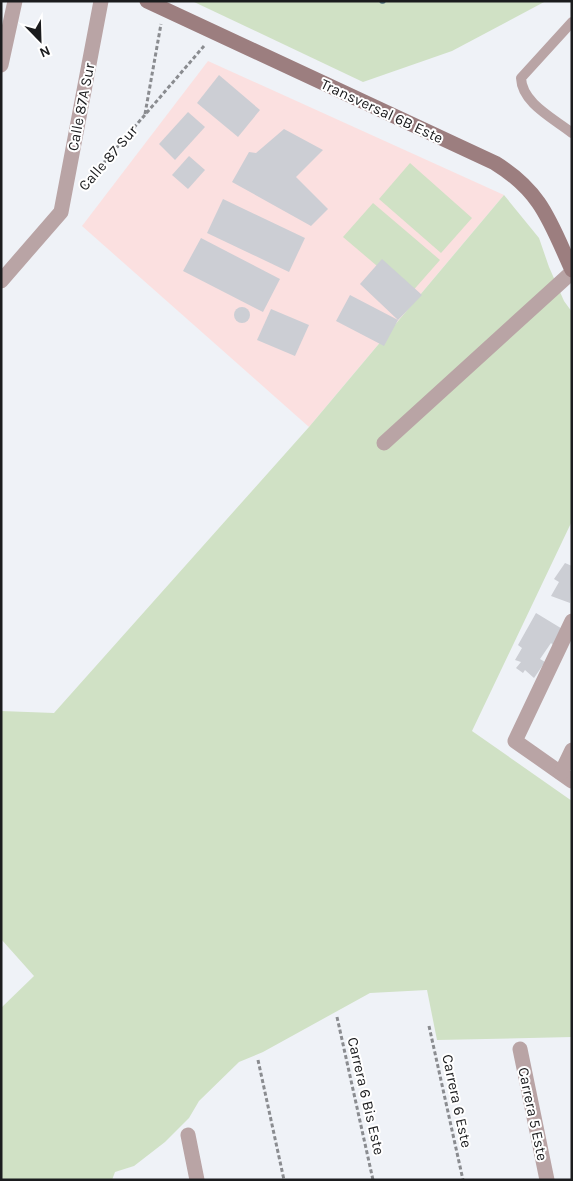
<svg xmlns="http://www.w3.org/2000/svg" width="573" height="1181" viewBox="0 0 573 1181" font-family="Karla,sans-serif">
<rect width="100%" height="100%" fill="#eff2f7"/>
<path fill="#fbe0e0" d="M 208,61 L 504,195 L 309,427 L 82,226 Z"/>
<g fill="#d0e1c5">
<path d="M 192,1 L 546,1 L 452,51 L 363,82 Z"/>
<path d="M 410,163 L 472,218 L 441,253 L 379,199 Z"/>
<path d="M 504,195 L 539,238 L 549,267 L 564,301 L 572,312 L 572,521 L 472,731 L 572,801 L 572,1037 L 437,1040 L 427,990 L 370,993 L 263,1052 L 239,1062 L 199,1101 L 189,1118 L 165,1142 L 134,1166 L 115,1172 L 112,1180 L 1,1180 L 1,1008 L 34,976 L 1,939 L 1,711 L 54,713 L 309,427 Z"/>
<path d="M 373,203 L 440,260 L 410,294 L 343,237 Z"/>
</g>
<g fill="none" stroke-linecap="round" stroke-linejoin="round">
<path stroke="#577884" stroke-width="5.5" d="M 382,1 L 383,1"/>
</g>
<g fill="#ccced4">
<path d="M 219,75 L 260,110 L 238,137 L 197,103 Z"/>
<path d="M 188,112 L 205,127 L 175,160 L 159,144 Z"/>
<path d="M 284,129 L 323,150 L 296,177 L 328,209 L 311,226 L 232,182 L 249,152 L 256,153 Z"/>
<path d="M 189,156 L 205,170 L 188,189 L 172,175 Z"/>
<path d="M 223,199 L 305,238 L 289,272 L 207,233 Z"/>
<path d="M 201,238 L 280,279 L 263,312 L 183,271 Z"/>
<path d="M 382,259 L 422,295 L 398,320 L 384,346 L 336,321 L 350,295 L 398,320 L 360,284 Z"/>
<circle cx="242" cy="315" r="8"/>
<path d="M 271,309 L 309,325 L 295,356 L 257,340 Z"/>
<path d="M 565,563 L 572,566 L 570,603 L 551,596 L 559,582 L 554,579 Z"/>
<path d="M 536,613 L 564,630 L 554,646 L 551,643 L 540,659 L 545,662 L 534,678 L 525,670 L 523,673 L 516,668 L 521,662 L 515,660 L 522,648 L 518,645 Z"/>
</g>
<g fill="none" stroke-linecap="round" stroke-linejoin="round">
<g stroke="#8a8c90" stroke-width="3" stroke-dasharray="4 2.5" stroke-linecap="butt">
<path d="M 145,114 L 161,24"/>
<path d="M 83,187 L 204,46"/>
<path d="M 337,1017 L 373,1180"/>
<path d="M 429,1026 L 463,1180"/>
<path d="M 258,1060 L 284,1180"/>
</g>
<path stroke="#b9a4a5" stroke-width="10" d="M 572,22 L 521,78 C 522,103 553,118 572,133"/>
<g stroke="#b9a4a5" stroke-width="15">
<path d="M 1,65 L 15,1"/>
<path d="M 1,281 L 61,212 L 101,1"/>
<path d="M 384,443 L 572,272"/>
<path d="M 572,621 L 515,741 L 572,781"/>
<path d="M 561,773 L 572,750"/>
<path d="M 520,1049 L 547,1180"/>
<path d="M 188,1135 L 197,1180"/>
</g>
<path stroke="#9c7e7f" stroke-width="15" d="M 147,1 L 495,163 C 542,192 550,222 572,270"/>
</g>
<g text-anchor="middle" dominant-baseline="central" stroke-width="4" stroke-linejoin="round" paint-order="stroke">
<g font-size="15" fill="#1b1c1e" stroke="#fff">
<text transform="translate(81 107) rotate(-79)">Calle 87A Sur</text>
<text transform="translate(382 111) rotate(25)">Transversal 6B Este</text>
<text transform="translate(108 158) rotate(-49)">Calle 87 Sur</text>
<text transform="translate(366 1096) rotate(77)">Carrera 6 Bis Este</text>
<text transform="translate(457 1101) rotate(78)">Carrera 6 Este</text>
<text transform="translate(533 1114) rotate(78)">Carrera 5 Este</text>
</g>
</g>
<rect width="573" height="1181" fill="none" stroke="#1b1c1e" stroke-width="5"/>
<g transform="translate(40 40) rotate(157)" stroke="#ffffff" stroke-width="4" paint-order="stroke">
<path d="M0-4L9 19L0 12L-9 19Z" fill="#1b1c1e"/>
<text y="-8" font-size="14" font-weight="bold" text-anchor="middle" fill="#1b1c1e">N</text>
</g>
</svg>
